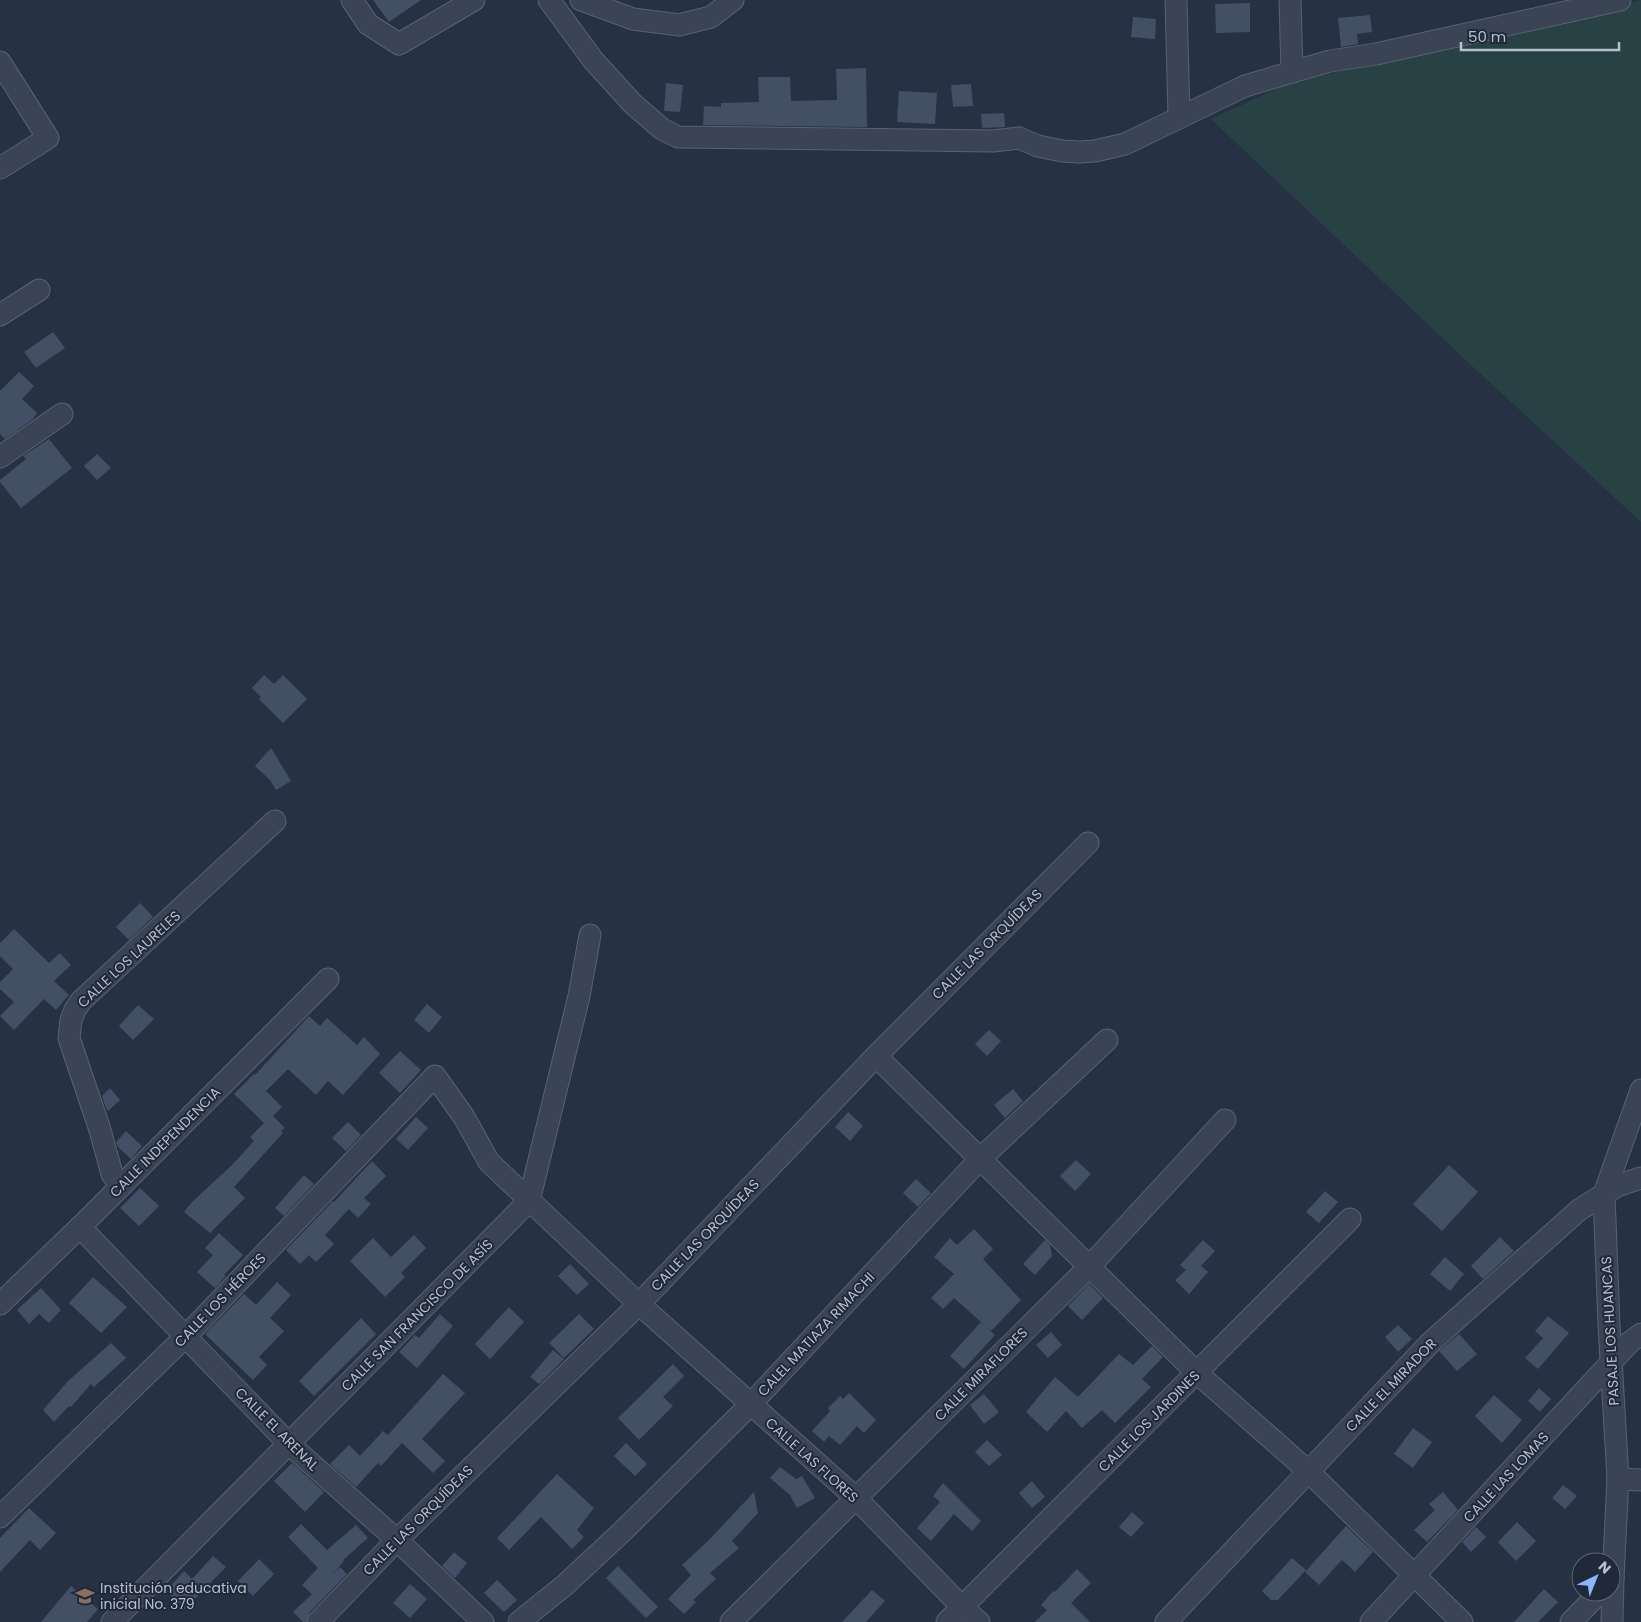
<svg xmlns="http://www.w3.org/2000/svg" width="1641" height="1622" viewBox="0 0 1641 1622" font-family="Poppins,sans-serif">
<rect width="100%" height="100%" fill="#263244"/>
<path fill="#284145" d="M 1641,0 L 1641,522 L 1472,366 L 1211,119 L 1283,86 L 1397,56 Z"/>
<g fill="#424f64">
<path d="M 373,0 L 421,0 L 389,22 Z"/>
<path d="M 1250,3 L 1250,32 L 1216,33 L 1215,4 Z"/>
<path d="M 1370,15 L 1372,32 L 1357,34 L 1358,44 L 1341,47 L 1338,18 Z"/>
<path d="M 1133,17 L 1156,19 L 1155,39 L 1131,37 Z"/>
<path d="M 866,68 L 867,127 L 703,125 L 704,106 L 721,107 L 721,103 L 759,102 L 758,77 L 790,77 L 791,101 L 837,100 L 836,69 Z"/>
<path d="M 666,83 L 683,85 L 680,112 L 664,111 Z"/>
<path d="M 971,84 L 973,106 L 953,107 L 951,85 Z"/>
<path d="M 899,91 L 937,93 L 935,124 L 897,122 Z"/>
<path d="M 1004,113 L 1005,127 L 982,128 L 981,114 Z"/>
<path d="M 53,332 L 65,348 L 36,368 L 24,352 Z"/>
<path d="M 19,372 L 34,386 L 22,399 L 37,413 L 33,419 L 5,439 L 0,434 L 0,391 Z"/>
<path d="M 49,439 L 72,468 L 21,508 L 0,482 L 0,480 L 26,459 L 23,456 Z"/>
<path d="M 97,454 L 111,468 L 97,480 L 84,466 Z"/>
<path d="M 264,675 L 274,684 L 283,675 L 307,699 L 283,723 L 259,699 L 261,697 L 252,688 Z"/>
<path d="M 271,748 L 291,781 L 276,790 L 270,780 L 255,766 Z"/>
<path d="M 140,903 L 153,917 L 129,940 L 116,927 Z"/>
<path d="M 14,929 L 49,963 L 60,953 L 71,965 L 54,981 L 69,995 L 56,1010 L 44,999 L 14,1030 L 0,1016 L 14,1002 L 0,989 L 0,982 L 13,969 L 0,956 L 0,943 Z"/>
<path d="M 427,1004 L 442,1017 L 429,1033 L 414,1020 Z"/>
<path d="M 138,1005 L 154,1019 L 133,1040 L 119,1026 Z"/>
<path d="M 309,1016 L 320,1026 L 327,1018 L 357,1045 L 364,1037 L 380,1054 L 343,1095 L 328,1081 L 316,1095 L 288,1069 L 266,1091 L 282,1107 L 273,1116 L 285,1128 L 281,1131 L 283,1133 L 234,1187 L 245,1198 L 210,1233 L 184,1212 L 192,1202 L 233,1164 L 254,1141 L 250,1137 L 264,1123 L 234,1094 L 254,1074 L 255,1075 Z"/>
<path d="M 989,1030 L 1001,1041 L 987,1056 L 975,1044 Z"/>
<path d="M 400,1051 L 421,1070 L 400,1093 L 379,1073 Z"/>
<path d="M 110,1088 L 120,1100 L 108,1111 L 106,1108 L 102,1096 Z"/>
<path d="M 1013,1089 L 1023,1101 L 1005,1118 L 994,1105 Z"/>
<path d="M 848,1112 L 863,1126 L 850,1141 L 835,1127 Z"/>
<path d="M 416,1117 L 428,1128 L 408,1150 L 396,1139 Z"/>
<path d="M 348,1122 L 361,1135 L 346,1151 L 332,1138 Z"/>
<path d="M 126,1131 L 142,1146 L 131,1159 L 118,1147 L 116,1142 Z"/>
<path d="M 1076,1160 L 1091,1174 L 1075,1191 L 1060,1176 Z"/>
<path d="M 372,1161 L 386,1176 L 364,1198 L 371,1204 L 358,1218 L 349,1209 L 325,1235 L 334,1244 L 316,1262 L 309,1255 L 300,1264 L 286,1250 L 333,1201 L 334,1202 Z"/>
<path d="M 1449,1165 L 1478,1192 L 1442,1231 L 1413,1204 Z"/>
<path d="M 304,1175 L 314,1184 L 284,1216 L 275,1208 Z"/>
<path d="M 916,1179 L 931,1193 L 918,1207 L 903,1193 Z"/>
<path d="M 140,1188 L 159,1206 L 139,1226 L 120,1208 Z"/>
<path d="M 1325,1191 L 1338,1202 L 1319,1223 L 1306,1212 Z"/>
<path d="M 974,1229 L 993,1249 L 983,1259 L 1021,1300 L 991,1331 L 954,1298 L 943,1309 L 931,1298 L 954,1274 L 934,1257 L 950,1238 L 957,1245 Z"/>
<path d="M 219,1233 L 243,1255 L 224,1275 L 226,1276 L 215,1288 L 197,1272 L 213,1255 L 205,1248 Z"/>
<path d="M 414,1235 L 426,1248 L 401,1273 L 405,1277 L 385,1297 L 350,1261 L 373,1238 L 391,1257 Z"/>
<path d="M 1500,1237 L 1514,1251 L 1483,1279 L 1471,1266 Z"/>
<path d="M 1045,1240 L 1050,1245 L 1052,1256 L 1035,1275 L 1023,1264 Z"/>
<path d="M 1203,1240 L 1215,1251 L 1201,1266 L 1208,1272 L 1189,1294 L 1175,1280 L 1186,1270 L 1180,1265 Z"/>
<path d="M 1445,1257 L 1464,1274 L 1450,1291 L 1430,1274 Z"/>
<path d="M 570,1264 L 589,1284 L 577,1295 L 558,1276 Z"/>
<path d="M 93,1277 L 127,1307 L 101,1333 L 69,1303 Z"/>
<path d="M 277,1282 L 291,1295 L 270,1318 L 284,1331 L 259,1357 L 267,1365 L 253,1380 L 205,1334 L 244,1294 L 256,1305 Z"/>
<path d="M 1089,1284 L 1103,1298 L 1082,1320 L 1068,1306 Z"/>
<path d="M 41,1288 L 61,1310 L 49,1323 L 39,1314 L 29,1324 L 17,1310 Z"/>
<path d="M 509,1307 L 524,1322 L 490,1359 L 475,1344 Z"/>
<path d="M 440,1314 L 453,1326 L 417,1368 L 399,1352 L 415,1335 L 419,1338 Z"/>
<path d="M 579,1314 L 594,1329 L 564,1358 L 549,1343 Z"/>
<path d="M 1548,1316 L 1569,1333 L 1538,1369 L 1525,1358 L 1543,1338 L 1535,1331 Z"/>
<path d="M 361,1318 L 376,1334 L 314,1396 L 299,1381 Z"/>
<path d="M 981,1322 L 995,1335 L 964,1369 L 950,1356 Z"/>
<path d="M 1398,1325 L 1412,1339 L 1398,1352 L 1385,1337 Z"/>
<path d="M 1051,1332 L 1062,1345 L 1048,1358 L 1036,1345 Z"/>
<path d="M 1459,1334 L 1477,1354 L 1457,1371 L 1439,1351 Z"/>
<path d="M 111,1343 L 126,1358 L 94,1387 L 91,1384 L 71,1407 L 69,1406 L 54,1422 L 43,1410 L 68,1381 Z"/>
<path d="M 1152,1346 L 1163,1357 L 1142,1379 L 1151,1387 L 1115,1423 L 1102,1410 L 1082,1428 L 1066,1411 L 1047,1432 L 1026,1412 L 1055,1377 L 1078,1397 L 1119,1354 L 1133,1365 Z"/>
<path d="M 553,1350 L 564,1359 L 539,1384 L 530,1377 Z"/>
<path d="M 673,1364 L 684,1376 L 663,1397 L 673,1406 L 639,1440 L 618,1418 Z"/>
<path d="M 443,1374 L 465,1393 L 422,1439 L 445,1461 L 433,1473 L 402,1443 L 381,1466 L 378,1463 L 356,1487 L 330,1464 L 349,1445 L 360,1456 L 383,1431 L 388,1435 Z"/>
<path d="M 1539,1388 L 1551,1399 L 1540,1412 L 1528,1401 Z"/>
<path d="M 849,1393 L 876,1420 L 864,1433 L 857,1426 L 840,1445 L 829,1436 L 824,1442 L 812,1431 L 830,1411 L 828,1408 L 840,1396 L 843,1399 Z"/>
<path d="M 984,1394 L 999,1412 L 984,1424 L 970,1405 Z"/>
<path d="M 1494,1395 L 1522,1420 L 1502,1443 L 1475,1416 Z"/>
<path d="M 1413,1428 L 1432,1442 L 1413,1468 L 1394,1454 Z"/>
<path d="M 987,1440 L 1002,1455 L 989,1466 L 975,1452 Z"/>
<path d="M 626,1443 L 647,1464 L 635,1476 L 614,1456 Z"/>
<path d="M 292,1463 L 324,1492 L 305,1512 L 274,1481 Z"/>
<path d="M 780,1467 L 796,1479 L 802,1476 L 815,1498 L 797,1508 L 790,1495 L 770,1478 Z"/>
<path d="M 557,1474 L 594,1508 L 577,1530 L 584,1537 L 572,1549 L 541,1517 L 509,1550 L 497,1538 Z"/>
<path d="M 1032,1481 L 1045,1497 L 1032,1508 L 1019,1493 Z"/>
<path d="M 943,1483 L 981,1521 L 972,1531 L 954,1514 L 931,1541 L 917,1528 L 940,1502 L 933,1496 Z"/>
<path d="M 1563,1485 L 1577,1496 L 1565,1509 L 1552,1498 Z"/>
<path d="M 754,1492 L 758,1513 L 732,1541 L 739,1548 L 710,1573 L 716,1579 L 693,1600 L 696,1602 L 684,1614 L 668,1599 L 691,1575 L 682,1565 L 708,1541 Z"/>
<path d="M 1443,1492 L 1458,1510 L 1427,1542 L 1414,1530 L 1435,1510 L 1429,1504 Z"/>
<path d="M 29,1508 L 56,1533 L 40,1550 L 30,1540 L 0,1572 L 0,1538 Z"/>
<path d="M 1132,1512 L 1144,1523 L 1131,1537 L 1119,1527 Z"/>
<path d="M 1517,1522 L 1536,1541 L 1516,1561 L 1498,1542 Z"/>
<path d="M 301,1524 L 327,1550 L 356,1525 L 368,1538 L 343,1560 L 344,1561 L 332,1575 L 340,1567 L 347,1574 L 309,1613 L 306,1622 L 303,1622 L 293,1612 L 312,1594 L 302,1585 L 318,1568 L 288,1537 Z"/>
<path d="M 1346,1526 L 1373,1552 L 1355,1572 L 1342,1560 L 1319,1585 L 1305,1572 Z"/>
<path d="M 1476,1527 L 1486,1537 L 1471,1552 L 1462,1542 Z"/>
<path d="M 454,1552 L 467,1563 L 455,1578 L 442,1566 Z"/>
<path d="M 213,1556 L 226,1567 L 185,1609 L 166,1591 L 184,1571 L 192,1579 Z"/>
<path d="M 1292,1558 L 1306,1570 L 1278,1600 L 1271,1600 L 1262,1591 Z"/>
<path d="M 259,1559 L 274,1574 L 253,1596 L 238,1581 Z"/>
<path d="M 618,1566 L 658,1607 L 646,1618 L 606,1578 Z"/>
<path d="M 1077,1569 L 1091,1583 L 1071,1603 L 1090,1622 L 1035,1622 L 1047,1610 L 1041,1605 L 1053,1591 L 1055,1592 Z"/>
<path d="M 497,1580 L 517,1600 L 504,1612 L 484,1593 Z"/>
<path d="M 410,1584 L 427,1599 L 410,1618 L 393,1603 Z"/>
<path d="M 71,1586 L 98,1609 L 87,1622 L 41,1622 Z"/>
<path d="M 1544,1589 L 1558,1602 L 1538,1622 L 1514,1622 Z"/>
<path d="M 872,1590 L 885,1601 L 866,1622 L 842,1622 Z"/>
</g>
<g fill="none" stroke-linecap="round" stroke-linejoin="round">
<g stroke="#596271" stroke-width="23">
<g id="minor">
<path d="M 352,0 L 368,24 L 399,44 L 474,0"/>
<path d="M 549,0 L 593,60 L 633,104 L 662,129 L 678,137 L 993,141 L 1019,138 L 1038,146 L 1062,151 L 1079,152 L 1095,151 L 1125,144 L 1245,86 L 1292,72 L 1330,61 L 1376,54 L 1620,0"/>
<path d="M 581,0 L 633,19 L 679,25 L 711,17 L 733,0"/>
<path d="M 1176,0 L 1179,117"/>
<path d="M 1290,0 L 1292,72"/>
<path d="M 0,62 L 48,138 L 0,168"/>
<path d="M 0,315 L 39,290"/>
<path d="M 0,457 L 62,414"/>
<path d="M 876,1056 L 1197,1373 L 1308,1471 L 1462,1622"/>
<path d="M 121,1186 L 112,1174 L 100,1130 L 69,1038 L 71,1020 L 75,1010 L 81,1001 L 275,821"/>
<path d="M 80,1227 L 289,1444 L 397,1540 L 483,1622"/>
<path d="M 0,1304 L 80,1227 L 328,979"/>
<path d="M 1618,1479 L 1641,1480"/>
<path d="M 0,1517 L 186,1336 L 435,1076 L 464,1117 L 489,1162 L 639,1304 L 856,1498 L 962,1607 L 979,1622"/>
<path d="M 1613,1578 L 1618,1479 L 1609,1325 L 1604,1194 L 1641,1090"/>
<path d="M 1611,1580 L 1613,1578 L 1612,1622"/>
<path d="M 112,1622 L 529,1201 L 579,996 L 590,935"/>
<path d="M 318,1622 L 397,1540 L 639,1304 L 876,1056 L 1088,843"/>
<path d="M 519,1622 L 565,1585 L 627,1527 L 750,1405 L 980,1159 L 1107,1040"/>
<path d="M 731,1622 L 1090,1266 L 1225,1120"/>
<path d="M 947,1622 L 1350,1219"/>
<path d="M 1166,1622 L 1431,1342 L 1579,1210 L 1617,1186 L 1641,1178"/>
<path d="M 1371,1622 L 1629,1343 L 1641,1334"/>
<path d="M 1571,1622 L 1600,1592"/>
</g>
</g>
<use href="#minor" stroke="#3b4454" stroke-width="21"/>
</g>
<defs>
<g id="school-bare" transform="scale(1.5)"><path d="M0-5L7-2L0 1L-7-2ZM-4 1L0 2.5L4 1V4Q0 6-4 4Z" fill="#8d6e63" stroke="#1f2939" stroke-width="2.5" paint-order="stroke"/></g>
</defs>
<g fill-rule="evenodd">
<use href="#school-bare" x="85" y="1596"/>
</g>
<g text-anchor="middle" dominant-baseline="central" stroke-width="4" stroke-linejoin="round" paint-order="stroke">
<g font-size="14" fill="#b8bfcd" stroke="#1f2939">
<text transform="translate(987 944) rotate(-45)">CALLE LAS ORQUÍDEAS</text>
<text transform="translate(129 959) rotate(-43)">CALLE LOS LAURELES</text>
<text transform="translate(165 1142) rotate(-45)">CALLE INDEPENDENCIA</text>
<text transform="translate(705 1235) rotate(-46)">CALLE LAS ORQUÍDEAS</text>
<text transform="translate(220 1300) rotate(-46)">CALLE LOS HÉROES</text>
<text transform="translate(417 1315) rotate(-45)">CALLE SAN FRANCISCO DE ASÍS</text>
<text transform="translate(1610 1331) rotate(-93)">PASAJE LOS HUANCAS</text>
<text transform="translate(816 1334) rotate(-47)">CALEL MATIAZA RIMACHI</text>
<text transform="translate(981 1374) rotate(-45)">CALLE MIRAFLORES</text>
<text transform="translate(1391 1385) rotate(-46)">CALLE EL MIRADOR</text>
<text transform="translate(1149 1421) rotate(-45)">CALLE LOS JARDINES</text>
<text transform="translate(277 1429) rotate(45)">CALLE EL ARENAL</text>
<text transform="translate(812 1460) rotate(42)">CALLE LAS FLORES</text>
<text transform="translate(1506 1477) rotate(-47)">CALLE LAS LOMAS</text>
<text transform="translate(418 1520) rotate(-45)">CALLE LAS ORQUÍDEAS</text>
</g>
<g font-size="14" fill="#b8bfcd" stroke="#1f2939" text-anchor="start">
<text x="100" y="1588">Institución educativa<tspan x="100" dy="16">inicial No. 379</tspan></text>
</g>
</g>
<g transform="translate(1596 1577) rotate(43)"><circle r="24" fill="#1f2939" stroke="#5c6574"/>
<path d="M0-4L9 19L0 12L-9 19Z" fill="#8eb4fc"/>
<text y="-8" font-size="14" font-weight="bold" text-anchor="middle" fill="#b8bfcd">N</text>
</g>
<path d="M1461 42v8h158v-8" fill="none" stroke="#b8bfcd" stroke-width="2.5"/>
<text x="1468" y="42" font-size="15" fill="#b8bfcd" stroke="#1f2939" stroke-width="4" paint-order="stroke">50 m</text>
</svg>
